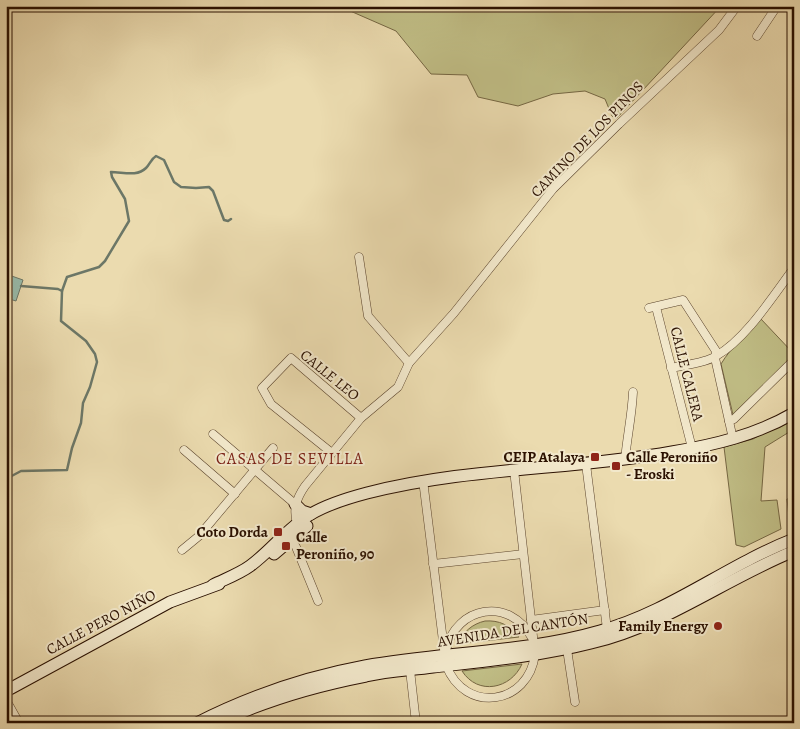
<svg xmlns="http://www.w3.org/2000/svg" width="800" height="729" viewBox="0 0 800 729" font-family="Alegreya,serif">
<rect width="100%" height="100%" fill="#ebdbaf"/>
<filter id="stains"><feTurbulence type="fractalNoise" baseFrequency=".004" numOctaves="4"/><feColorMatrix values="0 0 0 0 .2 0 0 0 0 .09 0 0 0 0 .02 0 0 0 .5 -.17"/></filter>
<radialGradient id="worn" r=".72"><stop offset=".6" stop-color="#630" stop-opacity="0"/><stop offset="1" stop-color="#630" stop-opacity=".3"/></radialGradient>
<g fill="#c0bd85" stroke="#756642">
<path d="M 349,6 L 721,6 L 616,119 L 612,116 L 605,99 L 585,91 L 553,94 L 518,106 L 478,97 L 467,75 L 431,74 L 396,31 L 348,10 Z"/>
<path d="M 760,318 L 794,354 L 794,360 L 734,419 L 721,364 C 731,347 747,334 760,318 Z"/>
<path d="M 794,417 L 794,429 L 765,447 L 761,501 L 777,500 L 781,529 L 744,547 L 736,545 L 724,447 L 753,439 Z"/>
<path d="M 794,498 L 794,524 L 790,526 L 787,499 Z"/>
<path d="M 485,621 C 499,620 510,625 519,637 L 458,644 C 463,632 472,624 485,621 Z"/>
<path d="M 522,664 C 511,689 478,696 462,671 Z"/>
</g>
<path fill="#98bbab" stroke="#6c7767" d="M 6,274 L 23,280 L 16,301 L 6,298 Z"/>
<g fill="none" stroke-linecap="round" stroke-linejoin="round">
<g stroke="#6c7767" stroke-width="2.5">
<path d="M 62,291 L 67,277 L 99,267 L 105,261 L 129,221 L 125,199 L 112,177 L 111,172 C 123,172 137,177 146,168 C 150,164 151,159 156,156 L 164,160 L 174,182 L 181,187 L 196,188 L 209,187 L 213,191 L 224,220 L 228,221 L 231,219"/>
<path d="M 6,479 L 21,471 L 67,470 L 72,448 L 81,423 L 83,403 L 90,387 L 97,362 L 95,354 L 86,341 L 61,321 L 62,291 L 58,289 L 21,286"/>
</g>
<g stroke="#5a432c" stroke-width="9">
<g id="street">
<path d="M 791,6 L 794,8"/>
<path d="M 757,36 L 777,6"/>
<path d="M 359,257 L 368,316 L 409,363"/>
<path d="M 656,307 L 692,448"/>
<path d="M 649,308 L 683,300 L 716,351 L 715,358 L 733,439"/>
<path d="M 671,368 C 684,365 706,363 716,356 C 746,339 773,296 794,268"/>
<path d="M 729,421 L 734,419 L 794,360"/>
<path d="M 213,434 L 295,504"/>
<path d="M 184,450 L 235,494"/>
<path d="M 332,453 L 271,404 L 262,388 L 291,358 L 361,418"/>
<path d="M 625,460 C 627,437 632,415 633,392"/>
<path d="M 586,464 L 607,629"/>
<path d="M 423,480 L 446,665 C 465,715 529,705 535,654 L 514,470"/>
<path d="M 297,524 C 293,509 296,499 305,486 L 361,418 L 398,387 L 409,363 L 454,313 L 553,189 L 619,124 L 719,30 L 737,6"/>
<path d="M 291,539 L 296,547 L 318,601"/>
<path d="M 182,550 L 199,536 L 273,448"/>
<path d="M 433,564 L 523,554"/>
<path d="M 531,620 L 605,610"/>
<path d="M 567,649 L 575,702"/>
<path d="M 446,650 C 456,606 510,596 532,638"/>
<path d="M 410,670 L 416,723"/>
<path d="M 6,700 L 19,723"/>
</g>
</g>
<g stroke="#2a1000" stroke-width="13">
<g id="secondary">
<path d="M 295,504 L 302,511 L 311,514"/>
<path d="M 274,554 L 307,526"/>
<path d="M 213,585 C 225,579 239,574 250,566 C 272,550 287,528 311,514 C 328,504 348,498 367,493 C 467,467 571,470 672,452 C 714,445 756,435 794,413"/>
<path d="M 6,691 L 170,602 L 219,584"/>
<path d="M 197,723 C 250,696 306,677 365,666 C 442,652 524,653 600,631 C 670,612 727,565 794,539"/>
<path d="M 218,723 C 265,700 315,686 366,676 C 388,671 411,670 433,667 C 486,661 540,656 591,643 C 664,626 725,579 794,551"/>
</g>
</g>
<use href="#street" stroke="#f2e8cb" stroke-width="8"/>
<use href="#secondary" stroke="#f2e8cb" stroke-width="11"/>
</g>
<g fill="#8f2418" stroke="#f2e8cb" stroke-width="2">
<rect x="590" y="452" width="10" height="10" rx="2.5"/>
<rect x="611" y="461" width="10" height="10" rx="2.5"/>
<rect x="273" y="527" width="10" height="10" rx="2.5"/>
<rect x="281" y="541" width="10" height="10" rx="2.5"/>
<circle cx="718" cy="626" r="5"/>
</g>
<g text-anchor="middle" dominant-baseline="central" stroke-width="4" stroke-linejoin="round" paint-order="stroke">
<g font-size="15" fill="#2a1000" stroke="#f2e8cb">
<text transform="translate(587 139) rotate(-46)">CAMINO DE LOS PINOS</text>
<text transform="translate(687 374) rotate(76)">CALLE CALERA</text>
<text transform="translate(330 375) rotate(39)">CALLE LEO</text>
<text transform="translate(101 622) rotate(-28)">CALLE PERO NIÑO</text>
<text transform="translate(513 630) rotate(-9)">AVENIDA DEL CANTÓN</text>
</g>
<g font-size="15" font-weight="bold" fill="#2a1000" stroke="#f2e8cb" text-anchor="end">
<text x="585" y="457">CEIP Atalaya</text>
<text x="626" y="457" text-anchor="start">Calle Peroniño<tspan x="626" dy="17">- Eroski</tspan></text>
<text x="268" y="532">Coto Dorda</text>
<text x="296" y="537" text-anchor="start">Calle<tspan x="296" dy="17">Peroniño, 90</tspan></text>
<text x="708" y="626">Family Energy</text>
</g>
<g font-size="16" letter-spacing="1" fill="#7a1f14" stroke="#f2e8cb">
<text x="290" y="459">CASAS DE SEVILLA</text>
</g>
</g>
<rect width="800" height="729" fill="none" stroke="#ebdbaf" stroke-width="25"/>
<rect x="8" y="8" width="785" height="714" fill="none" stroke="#2a1000" stroke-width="2.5"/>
<rect x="12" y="12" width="775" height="704" fill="none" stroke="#2a1000"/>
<rect width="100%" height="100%" filter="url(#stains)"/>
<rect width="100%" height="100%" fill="url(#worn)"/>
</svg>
